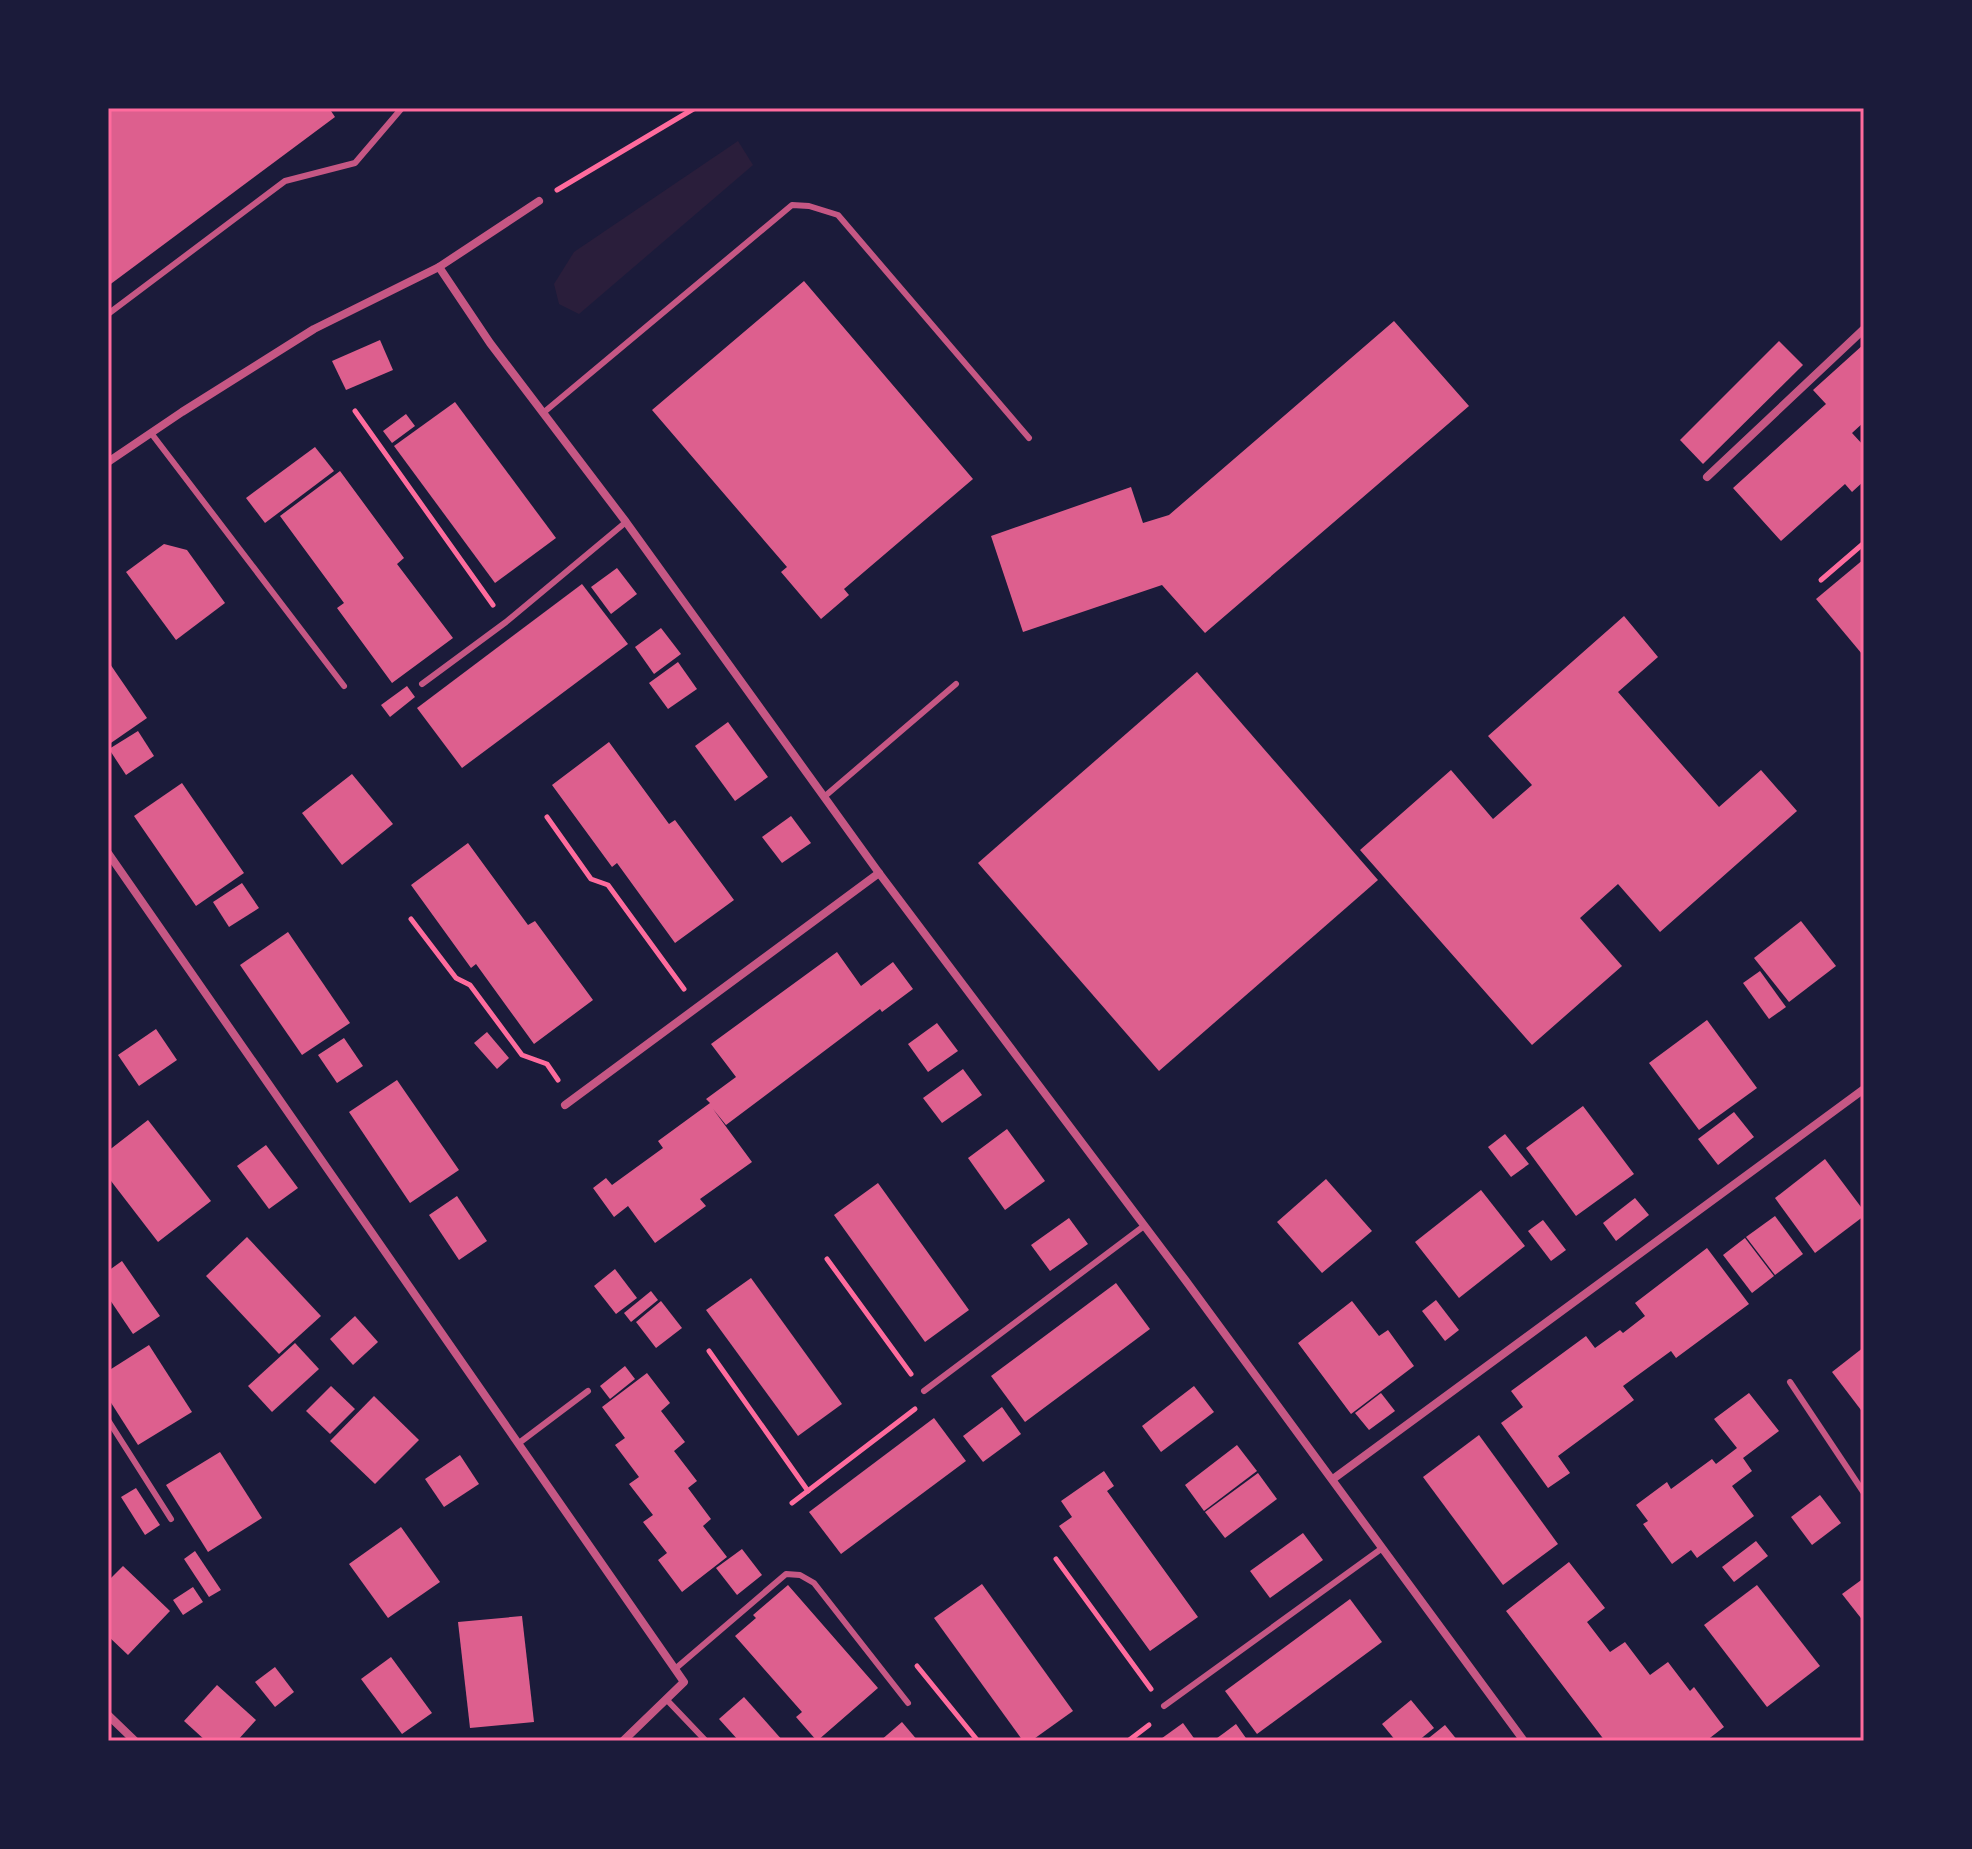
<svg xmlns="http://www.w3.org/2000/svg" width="1972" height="1849" viewBox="0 0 1972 1849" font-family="'Source Sans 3',sans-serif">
<rect width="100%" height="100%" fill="#1b1b3a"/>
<path fill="#2a1e3b" d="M 738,141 L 753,165 L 579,314 L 559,304 L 554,284 L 574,252 Z"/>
<g fill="#dd5f8e">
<path d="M 108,108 L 329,108 L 335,117 L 108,286 Z"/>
<path d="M 804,281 L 973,479 L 844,589 L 849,595 L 821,619 L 781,572 L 787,567 L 652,410 Z"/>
<path d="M 1394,321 L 1469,406 L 1205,633 L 1162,585 L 1023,632 L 991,536 L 1131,487 L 1143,523 L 1169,515 Z"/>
<path d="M 380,340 L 393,370 L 346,390 L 332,361 Z"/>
<path d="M 1779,341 L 1803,365 L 1703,464 L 1680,440 Z"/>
<path d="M 1864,344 L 1864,422 L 1852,433 L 1864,446 L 1864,481 L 1852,492 L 1845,484 L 1781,541 L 1733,488 L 1826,404 L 1813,390 Z"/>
<path d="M 455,402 L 556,538 L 495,583 L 394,446 Z"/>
<path d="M 406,414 L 415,426 L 392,443 L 383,431 Z"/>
<path d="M 315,447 L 334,471 L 265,523 L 246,498 Z"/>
<path d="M 340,471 L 404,558 L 397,564 L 453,638 L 392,683 L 337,608 L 344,603 L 280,516 Z"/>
<path d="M 164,544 L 187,550 L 225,603 L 176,640 L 126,572 Z"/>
<path d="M 1864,559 L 1864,653 L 1862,654 L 1816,599 Z"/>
<path d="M 617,568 L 637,594 L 611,614 L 591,587 Z"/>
<path d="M 582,584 L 628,644 L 462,768 L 417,708 Z"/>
<path d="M 1624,616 L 1658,657 L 1618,692 L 1719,807 L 1761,770 L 1797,811 L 1660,932 L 1618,884 L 1580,918 L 1622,966 L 1532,1045 L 1360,850 L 1451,770 L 1493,819 L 1532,785 L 1488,736 Z"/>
<path d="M 661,628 L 681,654 L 654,674 L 635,647 Z"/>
<path d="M 108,661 L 147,718 L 108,745 Z"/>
<path d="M 678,662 L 697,689 L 668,709 L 649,683 Z"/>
<path d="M 1197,672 L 1378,880 L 1159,1071 L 978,863 Z"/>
<path d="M 407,686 L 415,697 L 390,717 L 381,705 Z"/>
<path d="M 728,722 L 768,777 L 735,801 L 695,746 Z"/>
<path d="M 138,731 L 154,756 L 126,775 L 109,749 Z"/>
<path d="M 609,742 L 669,824 L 675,820 L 734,900 L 675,943 L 617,863 L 612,867 L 552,785 Z"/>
<path d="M 352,774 L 393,824 L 342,865 L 302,813 Z"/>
<path d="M 182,783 L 244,873 L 196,906 L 134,816 Z"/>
<path d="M 791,816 L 811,843 L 782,863 L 762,837 Z"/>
<path d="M 468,843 L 528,925 L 535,921 L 593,1000 L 534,1044 L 476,964 L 471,968 L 411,885 Z"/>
<path d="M 242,883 L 259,908 L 229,927 L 213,902 Z"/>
<path d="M 1801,921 L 1836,966 L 1789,1002 L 1754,958 Z"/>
<path d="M 288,932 L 350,1023 L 302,1055 L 240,965 Z"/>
<path d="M 837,952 L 861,986 L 893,962 L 913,989 L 882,1012 L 880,1009 L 726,1125 L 713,1109 L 752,1162 L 700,1199 L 706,1206 L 655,1243 L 628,1206 L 614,1217 L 593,1188 L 606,1178 L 612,1185 L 663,1148 L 658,1141 L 710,1103 L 706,1099 L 736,1077 L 711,1044 Z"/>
<path d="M 1760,971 L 1786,1007 L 1769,1019 L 1743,983 Z"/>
<path d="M 1707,1020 L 1757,1088 L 1699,1130 L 1649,1063 Z"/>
<path d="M 937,1023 L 958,1051 L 928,1072 L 908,1044 Z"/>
<path d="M 156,1029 L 177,1060 L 139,1086 L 118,1055 Z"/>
<path d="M 487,1032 L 509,1058 L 497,1069 L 474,1043 Z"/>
<path d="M 344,1038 L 363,1066 L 337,1083 L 318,1055 Z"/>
<path d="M 963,1069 L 982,1095 L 942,1123 L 923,1098 Z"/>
<path d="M 397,1080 L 459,1170 L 410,1203 L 349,1112 Z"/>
<path d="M 1583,1106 L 1634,1174 L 1576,1216 L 1526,1148 Z"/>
<path d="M 1734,1112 L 1754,1137 L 1718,1165 L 1698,1139 Z"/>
<path d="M 148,1120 L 211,1201 L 158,1242 L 108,1177 L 108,1151 Z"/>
<path d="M 1007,1129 L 1045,1181 L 1005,1210 L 968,1158 Z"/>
<path d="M 1505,1134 L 1529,1164 L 1511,1177 L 1488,1147 Z"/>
<path d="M 266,1145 L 298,1188 L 269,1209 L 237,1166 Z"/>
<path d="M 1825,1159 L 1864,1211 L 1864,1216 L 1815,1253 L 1775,1198 Z"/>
<path d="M 1326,1179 L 1372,1231 L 1322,1273 L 1277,1222 Z"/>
<path d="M 878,1183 L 969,1310 L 925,1342 L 834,1215 Z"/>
<path d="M 1481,1190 L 1525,1246 L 1459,1298 L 1415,1242 Z"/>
<path d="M 457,1196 L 487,1241 L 459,1260 L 429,1215 Z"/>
<path d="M 1635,1198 L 1649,1215 L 1616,1241 L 1603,1223 Z"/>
<path d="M 1775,1216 L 1803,1254 L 1775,1275 L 1746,1237 Z"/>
<path d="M 1069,1218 L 1088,1244 L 1050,1271 L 1031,1245 Z"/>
<path d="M 1543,1220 L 1566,1250 L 1551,1261 L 1528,1231 Z"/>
<path d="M 247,1237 L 321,1316 L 279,1354 L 206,1276 Z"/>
<path d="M 1745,1238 L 1774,1276 L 1752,1293 L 1723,1255 Z"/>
<path d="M 1707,1248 L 1749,1304 L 1676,1358 L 1671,1351 L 1623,1386 L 1634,1400 L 1558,1456 L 1570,1473 L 1548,1488 L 1501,1423 L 1523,1407 L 1511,1391 L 1586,1336 L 1595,1348 L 1620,1330 L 1623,1333 L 1645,1316 L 1635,1303 Z"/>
<path d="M 122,1261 L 160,1316 L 133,1334 L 108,1297 L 108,1271 Z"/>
<path d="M 615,1269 L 637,1298 L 616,1314 L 594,1286 Z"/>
<path d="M 751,1278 L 842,1404 L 798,1436 L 706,1310 Z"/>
<path d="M 1116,1283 L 1150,1329 L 1025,1422 L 991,1376 Z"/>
<path d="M 651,1291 L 658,1300 L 631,1322 L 624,1313 Z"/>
<path d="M 1436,1300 L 1459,1330 L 1445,1341 L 1422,1311 Z"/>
<path d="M 661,1301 L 682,1328 L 656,1348 L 636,1322 Z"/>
<path d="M 1352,1301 L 1379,1336 L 1388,1330 L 1414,1366 L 1351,1414 L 1298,1343 Z"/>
<path d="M 355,1316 L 378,1342 L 353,1365 L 330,1339 Z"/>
<path d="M 295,1343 L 319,1369 L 272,1412 L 248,1386 Z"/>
<path d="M 149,1345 L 192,1412 L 138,1445 L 108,1398 L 108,1371 Z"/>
<path d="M 1864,1347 L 1864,1414 L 1832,1372 Z"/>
<path d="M 625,1366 L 635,1379 L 610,1399 L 600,1386 Z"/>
<path d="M 647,1373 L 670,1403 L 661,1411 L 685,1442 L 674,1451 L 697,1481 L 688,1488 L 711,1519 L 703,1526 L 727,1557 L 682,1592 L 658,1560 L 667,1553 L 643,1522 L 653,1515 L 629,1484 L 639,1477 L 615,1445 L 625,1438 L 602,1407 Z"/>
<path d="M 331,1386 L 355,1409 L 330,1434 L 306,1411 Z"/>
<path d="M 1194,1386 L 1214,1412 L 1161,1452 L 1142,1426 Z"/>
<path d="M 1381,1393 L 1395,1411 L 1369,1430 L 1355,1413 Z"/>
<path d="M 1749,1393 L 1779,1431 L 1743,1458 L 1752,1471 L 1732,1486 L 1754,1516 L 1697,1558 L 1691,1550 L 1672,1564 L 1643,1524 L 1648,1521 L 1636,1505 L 1667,1482 L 1671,1489 L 1712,1459 L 1716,1464 L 1737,1448 L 1714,1419 Z"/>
<path d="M 374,1396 L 419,1440 L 375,1484 L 330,1441 Z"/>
<path d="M 1002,1407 L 1021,1434 L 983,1462 L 963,1436 Z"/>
<path d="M 934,1418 L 966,1461 L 841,1554 L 809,1512 Z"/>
<path d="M 1479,1435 L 1558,1544 L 1503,1585 L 1423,1477 Z"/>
<path d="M 1237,1445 L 1257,1471 L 1204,1511 L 1185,1485 Z"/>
<path d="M 220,1452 L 262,1518 L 208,1552 L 166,1485 Z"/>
<path d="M 460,1455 L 479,1484 L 444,1507 L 425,1479 Z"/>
<path d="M 1104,1471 L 1114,1486 L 1107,1491 L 1198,1617 L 1150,1651 L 1059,1526 L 1072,1517 L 1061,1501 Z"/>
<path d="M 1258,1473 L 1277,1499 L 1225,1538 L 1205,1512 Z"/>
<path d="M 136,1488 L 160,1525 L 145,1535 L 121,1497 Z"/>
<path d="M 1820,1495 L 1841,1523 L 1812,1545 L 1791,1517 Z"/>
<path d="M 401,1527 L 440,1582 L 388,1618 L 349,1564 Z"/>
<path d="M 1303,1533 L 1323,1560 L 1270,1598 L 1250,1571 Z"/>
<path d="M 1756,1541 L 1768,1556 L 1734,1582 L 1722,1567 Z"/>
<path d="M 742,1549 L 762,1575 L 737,1595 L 716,1568 Z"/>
<path d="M 195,1551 L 221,1590 L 209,1597 L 184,1559 Z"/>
<path d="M 1569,1562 L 1605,1608 L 1587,1622 L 1610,1652 L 1625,1642 L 1650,1675 L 1668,1662 L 1690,1691 L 1694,1687 L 1724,1727 L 1706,1741 L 1605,1741 L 1506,1611 Z"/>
<path d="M 123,1566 L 170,1611 L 128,1655 L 108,1636 L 108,1581 Z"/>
<path d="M 1864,1578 L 1864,1622 L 1842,1594 Z"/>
<path d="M 982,1584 L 1073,1711 L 1031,1741 L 1023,1741 L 934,1618 Z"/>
<path d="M 788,1585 L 878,1688 L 817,1741 L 796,1717 L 802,1712 L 735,1636 L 756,1618 L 753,1615 Z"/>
<path d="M 1757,1585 L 1820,1666 L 1767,1707 L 1704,1625 Z"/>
<path d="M 193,1587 L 203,1602 L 183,1615 L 173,1600 Z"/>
<path d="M 1350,1599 L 1382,1642 L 1257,1734 L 1225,1691 Z"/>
<path d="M 522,1616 L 534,1722 L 470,1728 L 458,1622 Z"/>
<path d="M 391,1657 L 432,1713 L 402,1734 L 361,1679 Z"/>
<path d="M 275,1667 L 294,1692 L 275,1707 L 255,1682 Z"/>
<path d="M 217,1685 L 256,1720 L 237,1741 L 206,1741 L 184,1721 Z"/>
<path d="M 744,1697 L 768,1724 L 783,1741 L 739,1741 L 719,1719 Z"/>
<path d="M 1411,1700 L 1434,1728 L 1418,1741 L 1396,1741 L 1382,1724 Z"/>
<path d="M 902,1722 L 918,1741 L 880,1741 Z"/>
<path d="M 1183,1723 L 1196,1741 L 1158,1741 Z"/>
<path d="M 1236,1724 L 1248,1741 L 1213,1741 L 1224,1733 Z"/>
<path d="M 1445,1725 L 1458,1741 L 1425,1741 Z"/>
</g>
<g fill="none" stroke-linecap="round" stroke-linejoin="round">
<g stroke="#ff6b9d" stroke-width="5">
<path d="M 557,190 L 695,108"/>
<path d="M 355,411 L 493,605"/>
<path d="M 1821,580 L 1864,543"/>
<path d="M 547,817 L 591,879 L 608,885 L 684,989"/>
<path d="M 411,919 L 456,978 L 470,985 L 522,1055 L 547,1064 L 558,1080"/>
<path d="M 827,1259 L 911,1374"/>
<path d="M 709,1351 L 808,1491"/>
<path d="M 792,1503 L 915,1409"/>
<path d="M 1056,1559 L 1151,1689"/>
<path d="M 917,1666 L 978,1741"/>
<path d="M 1128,1741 L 1149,1725"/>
</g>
<g stroke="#c65784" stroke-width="6">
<path d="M 108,314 L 285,181 L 355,163 L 402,108"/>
<path d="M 543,413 L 792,205 L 809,206 L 838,215 L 1029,438"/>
<path d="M 151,433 L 344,686"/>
<path d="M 422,684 L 506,622 L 626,522"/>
<path d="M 824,797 L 956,684"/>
<path d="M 1790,1382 L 1864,1493"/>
<path d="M 924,1391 L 1144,1226"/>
<path d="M 108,1420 L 171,1519"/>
<path d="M 519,1443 L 588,1391"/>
<path d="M 675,1669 L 786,1574 L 800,1575 L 814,1583 L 908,1703"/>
<path d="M 666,1699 L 706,1741"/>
<path d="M 1164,1706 L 1381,1549"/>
</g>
<g stroke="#c65784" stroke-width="8">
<path d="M 439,267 L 490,343 L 626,522 L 879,873 L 1186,1281 L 1524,1741"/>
<path d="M 108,462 L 182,412 L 314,329 L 439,267 L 539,201"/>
<path d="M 1707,477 L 1864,329"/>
<path d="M 108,853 L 684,1682 L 623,1741"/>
<path d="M 565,1105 L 879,873"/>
<path d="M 1333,1479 L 1864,1089"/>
<path d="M 108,1715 L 135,1741"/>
</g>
</g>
<rect width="1972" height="1849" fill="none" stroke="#1b1b3a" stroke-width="220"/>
<rect x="110" y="110" width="1752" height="1629" fill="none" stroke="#ff6b9d" stroke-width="3"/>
</svg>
